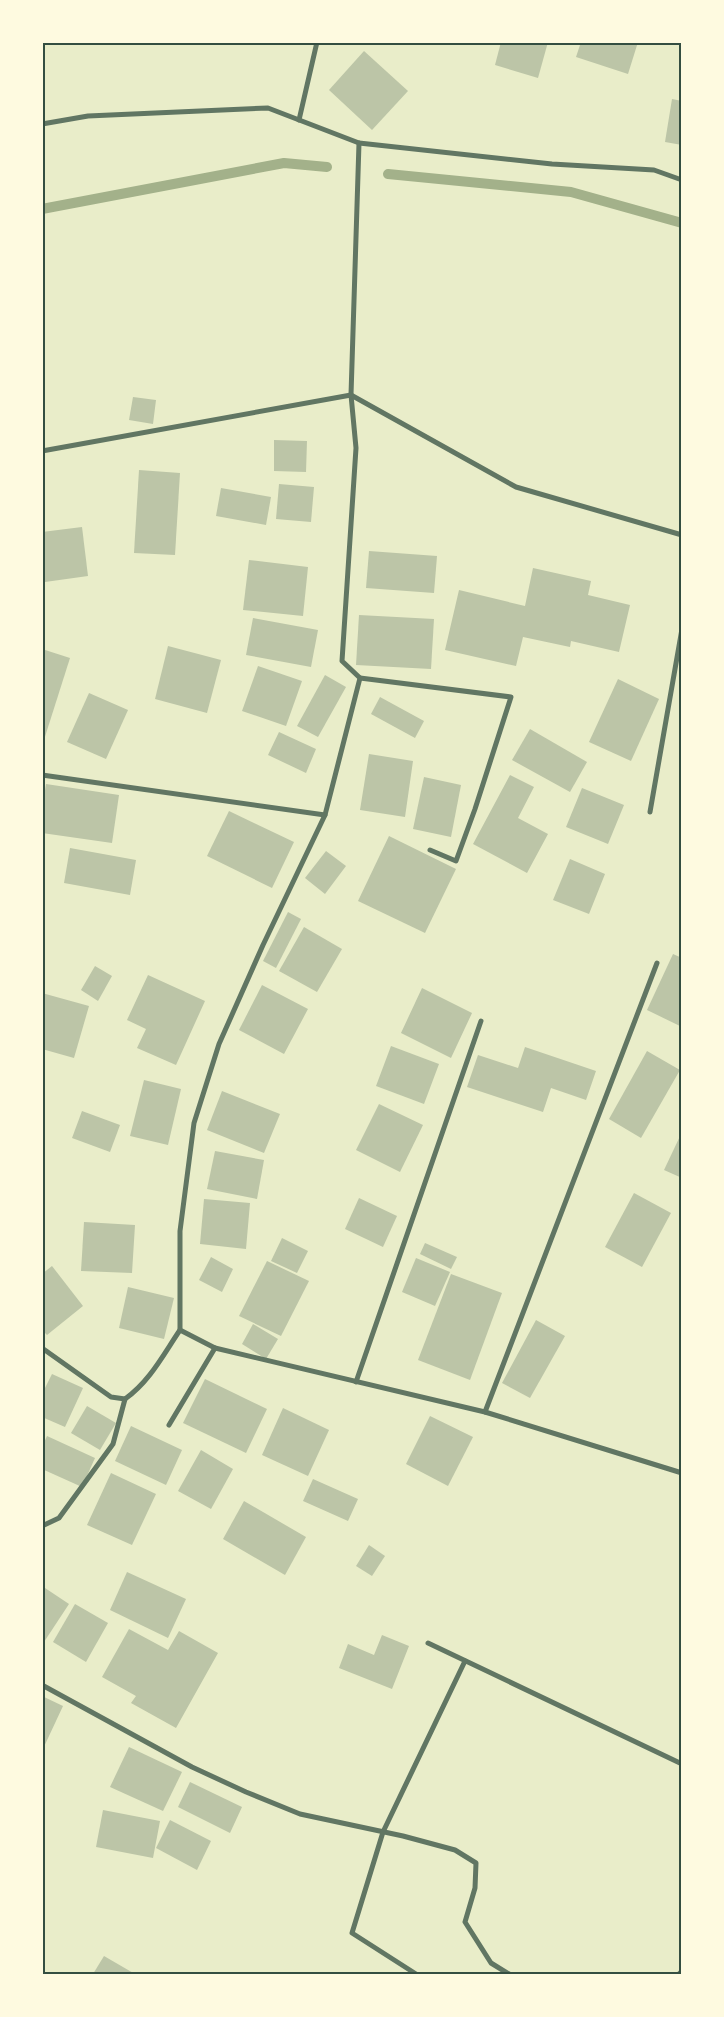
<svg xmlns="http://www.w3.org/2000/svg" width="724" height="2017" viewBox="0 0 724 2017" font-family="'PT Sans',sans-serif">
<rect width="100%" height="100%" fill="#e9edc9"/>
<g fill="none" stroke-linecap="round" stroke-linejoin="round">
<g stroke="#a3b18a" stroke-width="10">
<path d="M 388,174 L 571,192 L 682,223"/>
<path d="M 42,209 L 284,163 L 327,167"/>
</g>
</g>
<g fill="#bcc5a7">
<path d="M 501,42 L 548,42 L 538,78 L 495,65 Z"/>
<path d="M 581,42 L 638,42 L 628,74 L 576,57 Z"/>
<path d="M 364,51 L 408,91 L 372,130 L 329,90 Z"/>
<path d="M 672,99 L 682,101 L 682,145 L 665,142 Z"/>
<path d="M 133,397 L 156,400 L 153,424 L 129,420 Z"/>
<path d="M 274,440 L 307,441 L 306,472 L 274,471 Z"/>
<path d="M 139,470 L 180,473 L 175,555 L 134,553 Z"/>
<path d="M 279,484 L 314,487 L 311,522 L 276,519 Z"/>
<path d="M 221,488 L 271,497 L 266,525 L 216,516 Z"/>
<path d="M 82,527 L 88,576 L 45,582 L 42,532 Z"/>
<path d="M 369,551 L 437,556 L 434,593 L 366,588 Z"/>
<path d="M 249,560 L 308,567 L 303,616 L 243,610 Z"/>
<path d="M 533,568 L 591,581 L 588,595 L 630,605 L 619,652 L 571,641 L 570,647 L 523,637 L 516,666 L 445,650 L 459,590 L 525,606 Z"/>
<path d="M 359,615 L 434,619 L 431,669 L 356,665 Z"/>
<path d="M 253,618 L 318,630 L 311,667 L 246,655 Z"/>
<path d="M 168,646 L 221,660 L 207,713 L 155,699 Z"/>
<path d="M 42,649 L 70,658 L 43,743 L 42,743 Z"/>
<path d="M 258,666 L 302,681 L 286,726 L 242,711 Z"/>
<path d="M 325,675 L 346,687 L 318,737 L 297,726 Z"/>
<path d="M 618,679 L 659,699 L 631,761 L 589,742 Z"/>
<path d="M 89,693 L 128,710 L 106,759 L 67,742 Z"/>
<path d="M 380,697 L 424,721 L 415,738 L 371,714 Z"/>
<path d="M 530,729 L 587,762 L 570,792 L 512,760 Z"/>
<path d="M 279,732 L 316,749 L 306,773 L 268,755 Z"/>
<path d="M 369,754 L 413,761 L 405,817 L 360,810 Z"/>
<path d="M 510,775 L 534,787 L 518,818 L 548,834 L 527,873 L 473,844 Z"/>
<path d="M 424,777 L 461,785 L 451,837 L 413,829 Z"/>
<path d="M 46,784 L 119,795 L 112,843 L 42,833 L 42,808 Z"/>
<path d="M 582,788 L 624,805 L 608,844 L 566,827 Z"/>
<path d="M 229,811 L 294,842 L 272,888 L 207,856 Z"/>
<path d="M 389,836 L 456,869 L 425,933 L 358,901 Z"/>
<path d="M 70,848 L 136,860 L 130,895 L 64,883 Z"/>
<path d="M 326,851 L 346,866 L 325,894 L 305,878 Z"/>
<path d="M 570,859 L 605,874 L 589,914 L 553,900 Z"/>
<path d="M 288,912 L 301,919 L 276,968 L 263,961 Z"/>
<path d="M 304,927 L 342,949 L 317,992 L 279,971 Z"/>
<path d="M 673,954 L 682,958 L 682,1027 L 647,1010 Z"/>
<path d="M 95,966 L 112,976 L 98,1001 L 81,990 Z"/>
<path d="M 148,975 L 205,1001 L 176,1065 L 137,1048 L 146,1029 L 127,1020 Z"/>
<path d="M 262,985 L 308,1009 L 284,1054 L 239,1030 Z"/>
<path d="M 422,988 L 472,1013 L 451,1058 L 401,1033 Z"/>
<path d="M 42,993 L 89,1006 L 74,1058 L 42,1049 Z"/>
<path d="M 391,1046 L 439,1064 L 424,1104 L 376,1086 Z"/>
<path d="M 525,1047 L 596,1071 L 586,1100 L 551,1088 L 543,1112 L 467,1087 L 478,1055 L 518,1068 Z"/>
<path d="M 647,1051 L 680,1070 L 641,1138 L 609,1119 Z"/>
<path d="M 144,1080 L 181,1089 L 168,1145 L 130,1136 Z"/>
<path d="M 222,1091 L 280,1114 L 264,1153 L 207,1130 Z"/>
<path d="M 379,1104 L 423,1125 L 400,1172 L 356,1150 Z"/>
<path d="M 82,1111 L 120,1125 L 110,1152 L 72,1138 Z"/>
<path d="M 682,1132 L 682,1178 L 664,1170 Z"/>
<path d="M 215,1151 L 264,1160 L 257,1199 L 207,1189 Z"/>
<path d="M 634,1193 L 671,1213 L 642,1267 L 605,1247 Z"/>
<path d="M 359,1198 L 397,1216 L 383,1247 L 345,1229 Z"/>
<path d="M 204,1199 L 250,1203 L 246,1249 L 200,1244 Z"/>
<path d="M 84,1222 L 135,1225 L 132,1273 L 81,1271 Z"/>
<path d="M 282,1238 L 308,1251 L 297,1273 L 271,1261 Z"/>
<path d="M 425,1243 L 457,1257 L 451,1269 L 420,1254 Z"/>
<path d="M 211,1257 L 233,1269 L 222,1292 L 199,1280 Z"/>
<path d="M 416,1258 L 450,1272 L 435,1306 L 402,1292 Z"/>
<path d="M 267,1261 L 309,1281 L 281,1336 L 239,1316 Z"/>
<path d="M 52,1266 L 83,1306 L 47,1335 L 42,1330 L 42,1274 Z"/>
<path d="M 451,1274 L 502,1293 L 470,1380 L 418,1360 Z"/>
<path d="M 128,1287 L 174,1298 L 164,1339 L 119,1328 Z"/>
<path d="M 536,1320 L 565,1336 L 530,1398 L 502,1383 Z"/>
<path d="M 253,1324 L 278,1339 L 266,1359 L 242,1344 Z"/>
<path d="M 52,1374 L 83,1388 L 65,1427 L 42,1417 L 42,1394 Z"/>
<path d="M 205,1379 L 267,1409 L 246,1453 L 183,1423 Z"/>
<path d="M 87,1406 L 116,1423 L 100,1450 L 71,1433 Z"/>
<path d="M 283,1408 L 329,1430 L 308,1476 L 262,1455 Z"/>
<path d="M 430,1416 L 473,1437 L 448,1486 L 406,1464 Z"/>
<path d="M 131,1426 L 182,1450 L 166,1485 L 115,1461 Z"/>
<path d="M 47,1436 L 95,1458 L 82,1487 L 42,1469 L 42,1447 Z"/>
<path d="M 201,1450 L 233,1469 L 211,1509 L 178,1491 Z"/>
<path d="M 111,1473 L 156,1494 L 132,1545 L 87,1525 Z"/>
<path d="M 313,1479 L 358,1499 L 348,1521 L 303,1501 Z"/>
<path d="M 244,1501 L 306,1537 L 285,1575 L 223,1539 Z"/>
<path d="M 369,1545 L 385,1556 L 372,1576 L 356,1566 Z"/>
<path d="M 127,1572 L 186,1599 L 168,1638 L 110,1610 Z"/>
<path d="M 42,1586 L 69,1604 L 42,1645 Z"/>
<path d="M 75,1604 L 108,1623 L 86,1662 L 53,1642 Z"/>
<path d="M 129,1629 L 168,1650 L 179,1631 L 218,1653 L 176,1728 L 131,1703 L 136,1696 L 102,1677 Z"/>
<path d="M 382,1635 L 409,1646 L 392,1689 L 339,1668 L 348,1644 L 374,1655 Z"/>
<path d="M 42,1696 L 63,1706 L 42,1751 Z"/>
<path d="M 129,1747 L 182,1772 L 163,1811 L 110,1787 Z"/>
<path d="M 190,1782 L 242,1807 L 230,1833 L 178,1807 Z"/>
<path d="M 103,1810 L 160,1821 L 153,1858 L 96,1847 Z"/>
<path d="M 170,1820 L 211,1841 L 197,1870 L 156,1848 Z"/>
<path d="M 104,1956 L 135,1974 L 93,1974 Z"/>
</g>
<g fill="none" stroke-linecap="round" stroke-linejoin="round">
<g stroke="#617663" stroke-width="5">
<path d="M 299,120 L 317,42"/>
<path d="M 42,124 L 88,116 L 268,108 L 359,143 L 552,164 L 654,170 L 682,180"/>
<path d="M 359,143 L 351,395 L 356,448 L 342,661 L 360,678 L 325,815 L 263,945 L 219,1044 L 194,1123 L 180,1231 L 180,1330 L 215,1348 L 485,1412 L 682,1473"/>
<path d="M 42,451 L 351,395 L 516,487 L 682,535"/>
<path d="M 360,678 L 511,697 L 475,809 L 456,861 L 430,850"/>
<path d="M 42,775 L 325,815"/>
<path d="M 650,812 L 682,629"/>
<path d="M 42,1348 L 111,1397 L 125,1399 C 150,1381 163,1355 180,1330"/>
<path d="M 356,1382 L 481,1021"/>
<path d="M 485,1412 L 657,963"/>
<path d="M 169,1425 L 215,1348"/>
<path d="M 42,1526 L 59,1518 L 113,1444 L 125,1399"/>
<path d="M 428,1643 L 682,1764"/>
<path d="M 42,1685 L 192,1767 L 246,1792 L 300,1814 L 403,1836 L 455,1850 L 476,1863 L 475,1888 L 465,1922 L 491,1963 L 509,1974"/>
<path d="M 416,1974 L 352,1933 L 383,1832 L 465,1661"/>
<path d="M 679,1974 L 682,1971"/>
</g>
</g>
<rect width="724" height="2017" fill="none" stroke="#fefae0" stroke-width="88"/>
<rect x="44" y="44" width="636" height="1929" fill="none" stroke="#344e41" stroke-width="2"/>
</svg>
